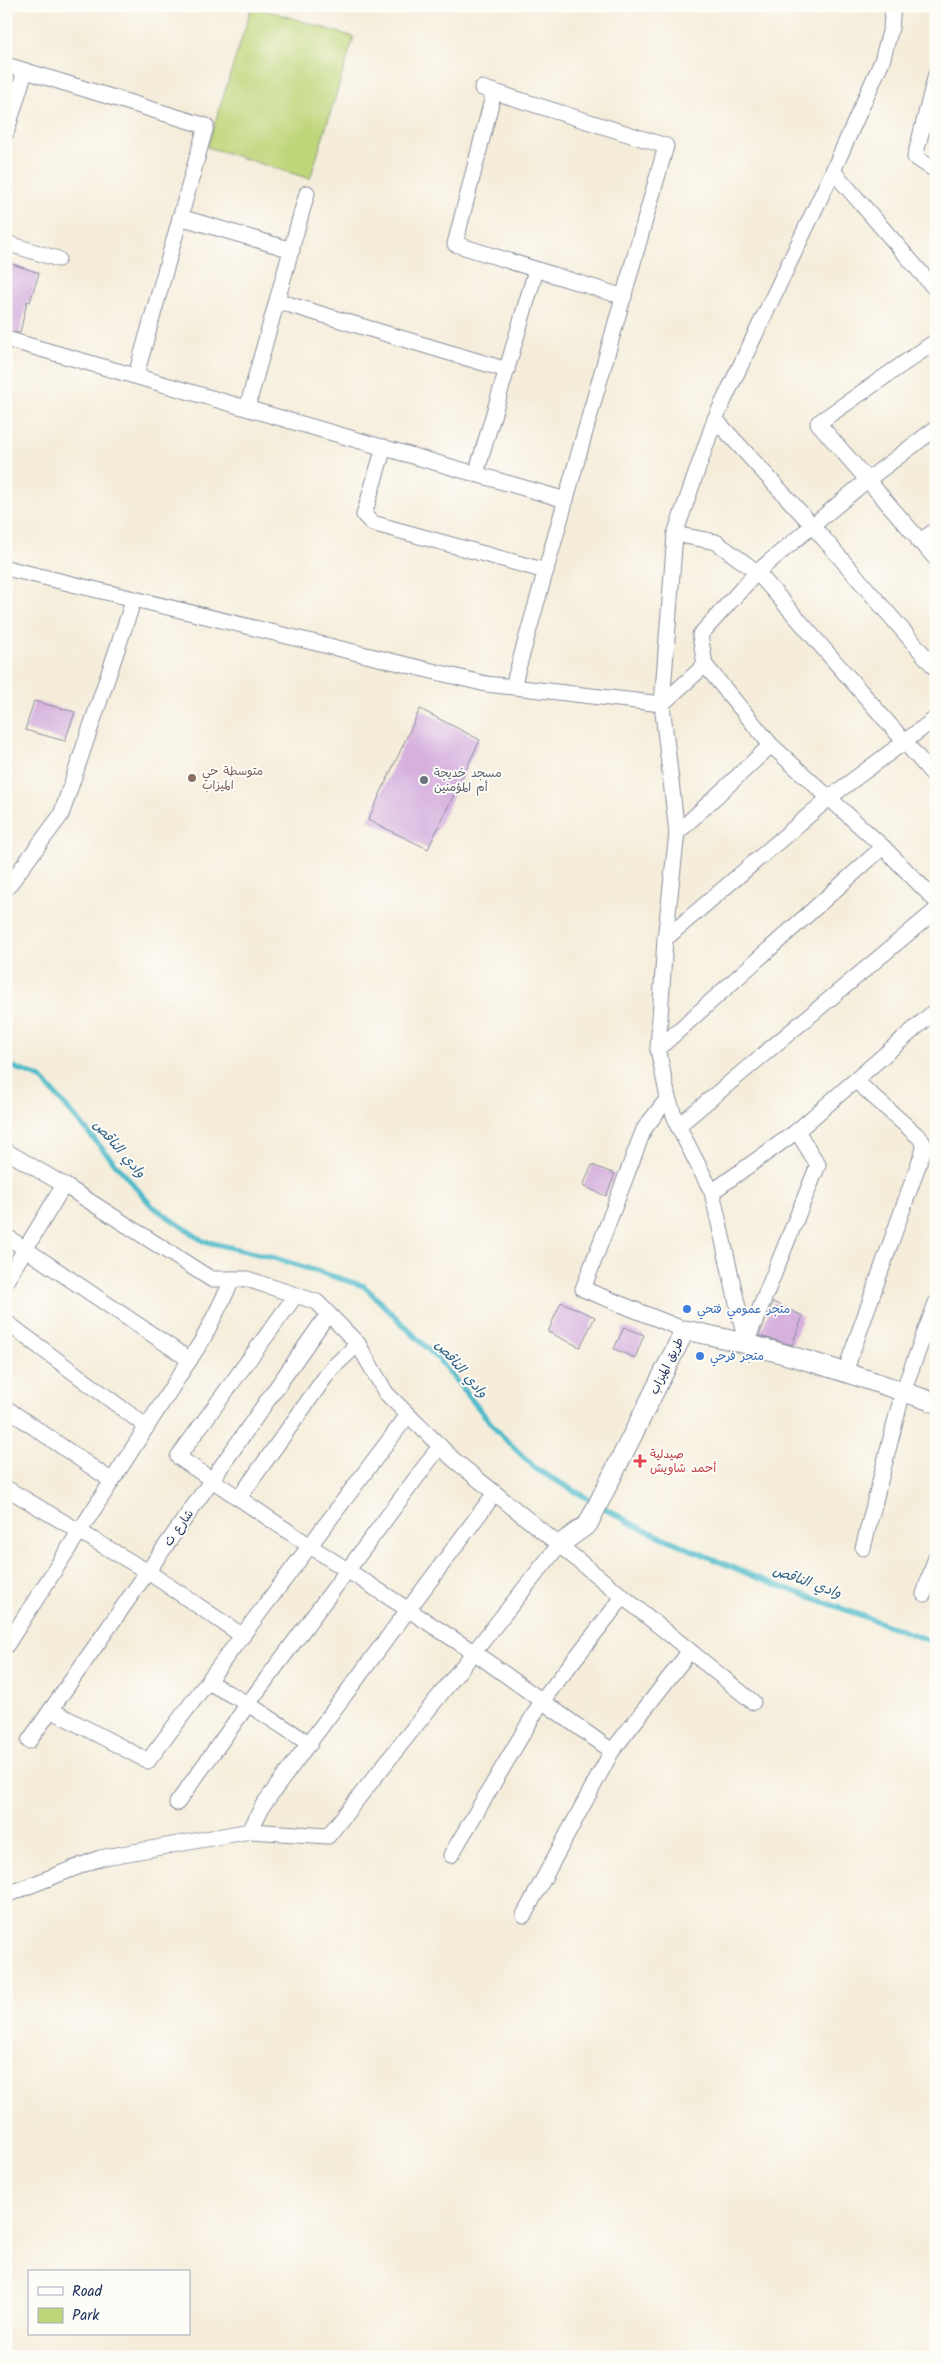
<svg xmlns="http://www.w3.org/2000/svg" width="942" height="2363" viewBox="0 0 942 2363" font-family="Kalam,'Playpen Sans Arabic',sans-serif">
<rect width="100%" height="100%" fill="#fdfcf7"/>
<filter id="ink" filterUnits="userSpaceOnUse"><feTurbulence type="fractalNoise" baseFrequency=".02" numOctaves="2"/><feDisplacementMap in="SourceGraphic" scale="10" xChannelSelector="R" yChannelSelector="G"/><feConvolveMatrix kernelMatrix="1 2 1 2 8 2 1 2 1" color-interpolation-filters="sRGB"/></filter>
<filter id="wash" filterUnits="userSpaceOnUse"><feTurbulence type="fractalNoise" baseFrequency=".0096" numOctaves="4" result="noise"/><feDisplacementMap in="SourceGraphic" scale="20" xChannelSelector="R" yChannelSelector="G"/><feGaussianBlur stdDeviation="1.12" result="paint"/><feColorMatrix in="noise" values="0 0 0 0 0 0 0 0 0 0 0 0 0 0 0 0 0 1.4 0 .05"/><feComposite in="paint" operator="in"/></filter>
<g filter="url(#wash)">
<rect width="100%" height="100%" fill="#f5edda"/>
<path fill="#c0d67a" stroke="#6e826c" d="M 252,6 L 354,37 L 310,179 L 207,147 Z"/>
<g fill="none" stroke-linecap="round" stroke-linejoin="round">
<path stroke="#4fbbca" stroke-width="5.5" d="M 6,1069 L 13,1067 L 41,1078 L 152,1206 L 203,1241 L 271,1257 L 364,1286 L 440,1361 L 498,1432 L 536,1469 L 636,1526 L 753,1576 L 936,1643"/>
</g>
<g id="blocks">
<g fill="#d6b1de">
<path d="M 6,262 L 39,273 L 30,302 L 27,301 L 20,333 L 6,330 Z"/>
<path d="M 34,701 L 75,712 L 65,741 L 25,730 Z"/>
<path d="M 420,709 L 480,740 L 428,849 L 368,820 Z"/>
<path d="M 592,1165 L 615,1174 L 606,1196 L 583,1186 Z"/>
<path d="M 561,1302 L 595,1317 L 580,1347 L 548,1332 Z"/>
<path d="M 773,1302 L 803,1316 L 792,1345 L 759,1336 Z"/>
<path d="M 624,1327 L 644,1335 L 635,1358 L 614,1349 Z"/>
</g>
</g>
</g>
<g filter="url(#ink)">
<use href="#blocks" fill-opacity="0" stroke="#888e9c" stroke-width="1"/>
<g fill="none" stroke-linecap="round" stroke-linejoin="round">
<g stroke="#888e9c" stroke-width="17">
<g id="minor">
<path d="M 6,65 L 206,126 L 136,375"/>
<path d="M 936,74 L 915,157 L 936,171"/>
<path d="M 482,88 L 666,146 L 513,686"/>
<path d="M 494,92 L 455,244 L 624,297"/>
<path d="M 6,133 L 25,71"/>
<path d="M 833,171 L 936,290"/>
<path d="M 180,217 L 292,250"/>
<path d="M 6,243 L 58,259"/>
<path d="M 277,301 L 507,370"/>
<path d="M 6,339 L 566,500"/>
<path d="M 936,341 L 818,423 L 936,559"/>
<path d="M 247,408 L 307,193"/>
<path d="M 715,419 L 812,525 L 936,669"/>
<path d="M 936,428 L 866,481 L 757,572 L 700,635 L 705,665 L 771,745 L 883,847 L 936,901"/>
<path d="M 384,447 L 364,515 L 372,523 L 546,571"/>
<path d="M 476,474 L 536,270"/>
<path d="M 675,534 L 716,542 L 757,572 L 936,778"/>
<path d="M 919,542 L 936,530"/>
<path d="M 6,568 L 486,684 L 662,704 L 705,665"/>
<path d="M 677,833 L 771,745"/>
<path d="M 6,889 L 61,815 L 134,599"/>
<path d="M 665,939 L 829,798 L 936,718"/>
<path d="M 658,1049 L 883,847"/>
<path d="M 668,1098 L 644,1129 L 583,1289 L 685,1330"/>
<path d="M 678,1126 L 936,910"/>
<path d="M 6,1151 L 64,1185 L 211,1279 L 247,1279 L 317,1302 L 358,1344 L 386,1393 L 453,1459 L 753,1702"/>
<path d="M 712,1192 L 797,1131 L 936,1010"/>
<path d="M 6,1236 L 190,1360"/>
<path d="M 6,1281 L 64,1185"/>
<path d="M 296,1295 L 178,1457 L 310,1546 L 475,1653 L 612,1751"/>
<path d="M 6,1322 L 147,1427"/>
<path d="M 746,1343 L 712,1192 L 678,1126 L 668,1098 L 658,1049 L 665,939 L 677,833 L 662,704 L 675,534 L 715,419 L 833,171 L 882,61 L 891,28 L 893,6"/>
<path d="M 746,1343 L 818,1165 L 797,1131"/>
<path d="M 845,1372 L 925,1146 L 920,1138 L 856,1081"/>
<path d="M 6,1408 L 112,1481"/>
<path d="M 6,1488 L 148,1572 L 243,1636"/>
<path d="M 239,1498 L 331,1369 L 358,1344"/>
<path d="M 863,1548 L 903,1391 L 936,1303"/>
<path d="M 924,1594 L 936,1557"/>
<path d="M 6,1646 L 203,1339 L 233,1279"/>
<path d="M 208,1682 L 248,1704 L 310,1744"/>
<path d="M 51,1710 L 148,1761 L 408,1415"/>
<path d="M 29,1741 L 328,1314"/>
<path d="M 177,1803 L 248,1704 L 440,1446"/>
<path d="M 250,1831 L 263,1805 L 495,1493"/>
<path d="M 451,1855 L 542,1701 L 623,1597"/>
<path d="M 6,1895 L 100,1858 L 250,1831 L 328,1836 L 559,1545"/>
<path d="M 524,1915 L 612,1751 L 690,1651"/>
</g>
</g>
<g stroke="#888e9c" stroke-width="21">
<path id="tertiary" d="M 559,1545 L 588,1524 L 685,1330 C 771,1347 853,1374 936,1403"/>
</g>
<use href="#minor" stroke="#fff" stroke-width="15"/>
<use href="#tertiary" stroke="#fff" stroke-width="19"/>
</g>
</g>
<circle fill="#8d6e63" stroke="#fdfcf7" stroke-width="2" cx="192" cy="778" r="5"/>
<circle fill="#6b7280" stroke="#fdfcf7" stroke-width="2" cx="424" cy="780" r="5"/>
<g fill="#3f7fe0" stroke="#fdfcf7" stroke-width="2">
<circle cx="687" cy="1309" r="5"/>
<circle cx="700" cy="1356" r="5"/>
</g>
<path fill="#e0444e" stroke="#fdfcf7" stroke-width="2" d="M637.5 1453.5h5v5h5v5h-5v5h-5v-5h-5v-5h5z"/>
<g text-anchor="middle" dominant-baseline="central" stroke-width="4" stroke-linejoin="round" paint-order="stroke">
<g font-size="12" fill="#785e54" stroke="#fdfcf7" text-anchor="start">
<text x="202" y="771">متوسطة حي<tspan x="202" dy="14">الميزاب</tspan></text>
</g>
<g font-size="12" fill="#5b616d" stroke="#fdfcf7" text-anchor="start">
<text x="434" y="773">مسجد خديجة<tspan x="434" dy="14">أم المؤمنين</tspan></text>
</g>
<g font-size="12" fill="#366cbe" stroke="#fdfcf7" text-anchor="start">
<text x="697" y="1309">متجر عمومي فتحي</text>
<text x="710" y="1356">متجر فرحي</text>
</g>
<g font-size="12" fill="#1b2f5e" stroke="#fdfcf7">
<text transform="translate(667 1366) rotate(-64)">طريق الميزاب</text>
<text transform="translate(179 1528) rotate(-55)">شارع ث</text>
</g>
<g font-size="12" fill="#be3a42" stroke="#fdfcf7" text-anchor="start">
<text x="650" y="1454">صيدلية<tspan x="650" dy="14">أحمد شاويش</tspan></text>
</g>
<g font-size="14" font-style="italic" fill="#2d6084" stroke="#fdfcf7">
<text transform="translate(119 1149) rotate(49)">وادي الناقص</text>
<text transform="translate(461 1369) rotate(49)">وادي الناقص</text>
<text transform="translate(807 1582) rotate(20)">وادي الناقص</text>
</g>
</g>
<rect width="942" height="2363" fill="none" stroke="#fdfcf7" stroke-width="25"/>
<rect x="28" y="2270" width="162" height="65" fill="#fdfcf7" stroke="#a3aaba"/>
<rect x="38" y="2287" width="25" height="8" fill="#ffffff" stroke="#a3aaba"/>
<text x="72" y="2296" font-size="15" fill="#1b2f5e">Road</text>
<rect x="38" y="2308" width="25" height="15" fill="#c0d67a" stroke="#a3aaba"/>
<text x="72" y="2320" font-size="15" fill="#1b2f5e">Park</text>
</svg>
